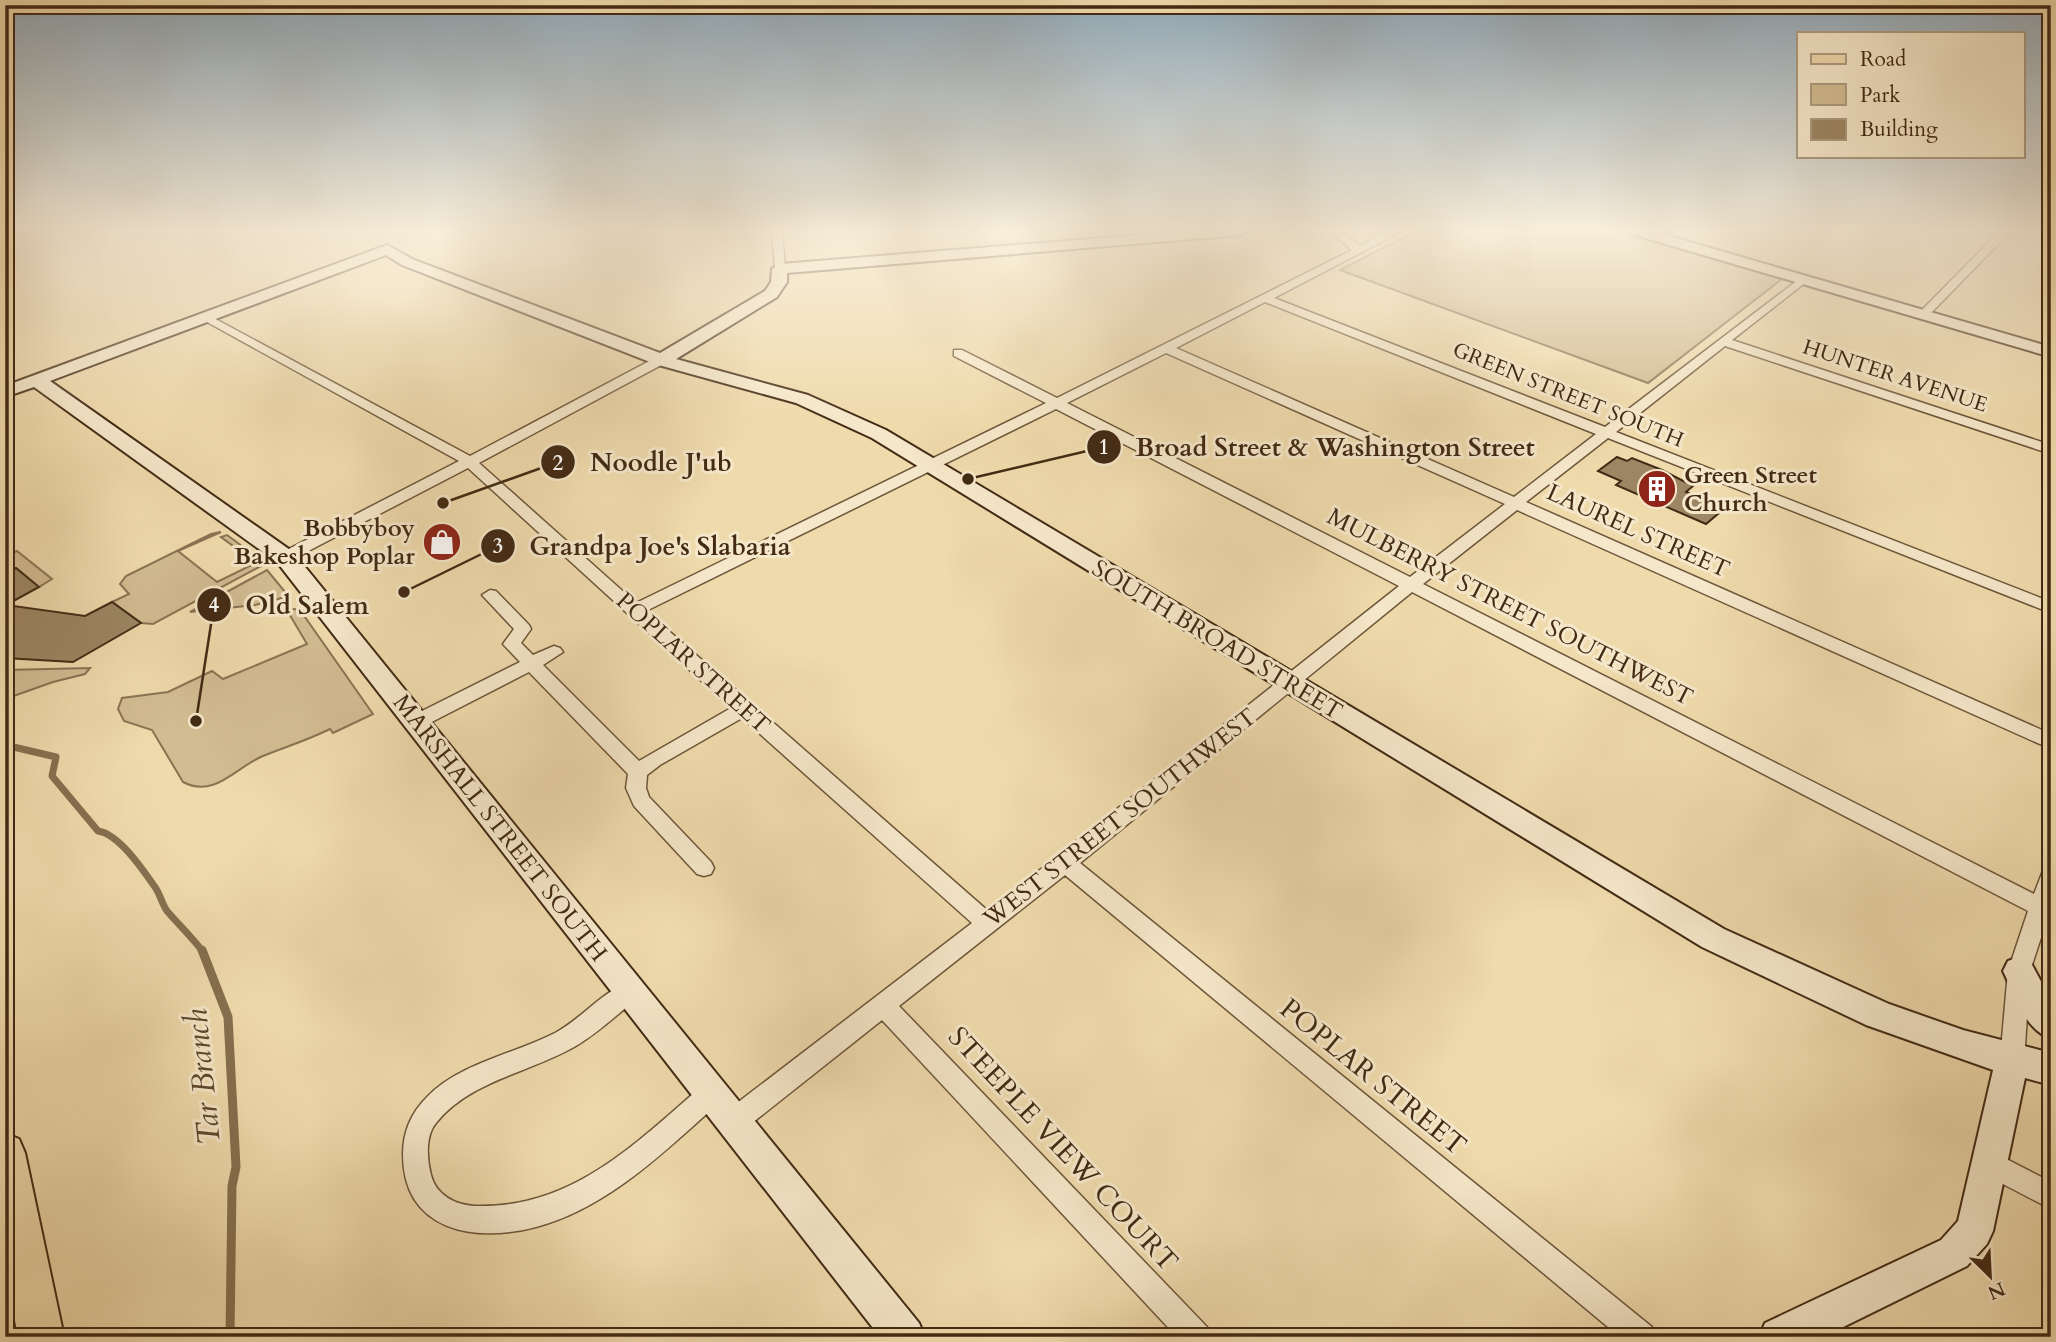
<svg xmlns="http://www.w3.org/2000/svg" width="2056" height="1342" viewBox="0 0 2056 1342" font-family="Cardo,serif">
<rect width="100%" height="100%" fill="#efdaac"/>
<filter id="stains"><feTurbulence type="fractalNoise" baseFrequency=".00286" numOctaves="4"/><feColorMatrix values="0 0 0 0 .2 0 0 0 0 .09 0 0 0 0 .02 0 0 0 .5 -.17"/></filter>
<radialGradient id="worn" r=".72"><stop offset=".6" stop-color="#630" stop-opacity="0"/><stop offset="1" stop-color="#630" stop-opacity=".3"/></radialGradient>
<g fill="#d2bc92" stroke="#8a7353" stroke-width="2">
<path d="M 1416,231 L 1616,231 L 1782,279 L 1648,383 L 1340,270 Z"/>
<path d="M 221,532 L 178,551 L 217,582 L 256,563 L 221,537 L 227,535 L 261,560 L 256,562 L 261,566 L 153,624 L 141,623 L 112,602 L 129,594 L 120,584 L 126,576 L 211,534 Z"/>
<path d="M 17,551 L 52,579 L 39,587 L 16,568 L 5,573 L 5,556 Z"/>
<path d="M 267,570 L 286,593 L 286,597 L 255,605 L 190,612 Z"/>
<path d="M 294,609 L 300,610 L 373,714 L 333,733 L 330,729 C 308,740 285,747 263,756 C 237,766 215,799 183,782 L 152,730 L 124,721 L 118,709 L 122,698 L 168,692 L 212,671 L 223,679 L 307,644 L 288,612 Z"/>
<path d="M 90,668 L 85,674 L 53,682 L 5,699 L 5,670 Z"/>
</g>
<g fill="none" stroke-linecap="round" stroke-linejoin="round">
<path stroke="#867050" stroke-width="7" d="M 5,745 L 56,757 L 52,776 L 98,831 C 119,834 143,870 155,887 C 160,894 162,904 167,911 C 179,925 192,937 203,952"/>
<path stroke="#867050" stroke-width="9" d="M 202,950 L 228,1017 L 236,1167 L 232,1186 L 230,1337"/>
<path fill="#b49e78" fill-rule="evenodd" d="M 5,231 L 18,231 L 15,236 L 5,237 Z"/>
</g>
<g fill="#9c8663" stroke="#422a14" stroke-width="2">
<path d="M 1617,457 L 1627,461 L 1632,458 L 1662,470 L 1693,486 L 1686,492 L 1725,508 L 1706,524 L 1616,485 L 1621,481 L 1598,471 Z"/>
<path d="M 16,568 L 39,587 L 6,605 L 85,616 L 112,602 L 141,623 L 73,662 L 5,658 L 5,574 Z"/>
</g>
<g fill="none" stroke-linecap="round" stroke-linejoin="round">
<g stroke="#6d563a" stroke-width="3">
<g id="street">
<path d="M 772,231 L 782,231 L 785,269 L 780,272 L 775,269 Z"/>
<path d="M 1330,231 L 1341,231 L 1360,246 L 1389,231 L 1402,231 L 1274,298 L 1605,427 L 1802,277 L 1808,280 L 1806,282 L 1732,340 L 2051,445 L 2051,454 L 1725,346 L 1616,432 L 2051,602 L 2051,613 L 1608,438 L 1526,502 L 2051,734 L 2051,749 L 1517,510 L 1423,584 L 2034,894 L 2044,868 L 2051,866 L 2051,907 L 2030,971 L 2024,1061 L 2020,1069 L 2012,1072 L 2004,1069 L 2000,1061 L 2008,971 L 2028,911 L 1412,592 L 1080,863 L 1652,1327 L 1656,1337 L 1620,1337 L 1065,875 L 899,1006 L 1207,1327 L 1211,1337 L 1177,1337 L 882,1020 L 742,1131 L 733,1134 L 724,1131 L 721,1122 L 724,1113 L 972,923 L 742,718 L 660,765 L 647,775 L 646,788 L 649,797 L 711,862 L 714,868 L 711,874 L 704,876 L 697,874 L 634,806 L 626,788 L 628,774 L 529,672 L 422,727 L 410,727 L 407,722 L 410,717 L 520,662 L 503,644 L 514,629 L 482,595 L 490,590 L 496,591 L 529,625 L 531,629 L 521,643 L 533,655 L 554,646 L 560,648 L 563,652 L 543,665 L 639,761 L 731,708 L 468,468 L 291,560 L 279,560 L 277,557 L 279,554 L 459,461 L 198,317 L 208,315 L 470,456 L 657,357 L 665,357 L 665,363 L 479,463 L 636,603 L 1046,403 L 954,356 L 954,350 L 962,350 L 1057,398 L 1352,250 ZM 1265,302 L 1596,434 L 1514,497 L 1176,348 ZM 1166,353 L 1505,504 L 1410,577 L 1067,403 ZM 1056,409 L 1399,586 L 988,911 L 646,611 Z"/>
<path d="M 2000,231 L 2011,231 L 1928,316 L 1920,316 L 1920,312 Z"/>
<path d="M 629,982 L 637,985 L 640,992 L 637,999 C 616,1015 597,1034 574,1047 C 528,1073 470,1081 436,1123 C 425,1136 427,1160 431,1175 C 436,1195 455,1205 475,1206 C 571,1209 634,1145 702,1086 L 711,1082 L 720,1086 L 723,1094 L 720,1102 C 666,1150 608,1208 536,1227 C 476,1243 403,1232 403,1154 C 403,1132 411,1113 427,1097 C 460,1063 514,1054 555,1033 C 581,1019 602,992 629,982 Z"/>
<path d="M 1989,1150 L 2051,1182 L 2051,1209 L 1980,1172 L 1976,1163 L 1980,1154 Z"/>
</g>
</g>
<g stroke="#422a14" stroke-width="4">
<g id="secondary">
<path d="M 1190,231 L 1248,231 L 1241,235 L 787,273 L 787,282 L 777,297 L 676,359 L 808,395 L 886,430 L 1724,929 L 1889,1004 L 1963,1030 L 2051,1053 L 2051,1085 L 2025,1078 L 1993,1231 L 1987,1244 L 1967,1266 L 1823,1337 L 1759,1337 L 1765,1323 L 1941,1240 L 1958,1221 L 1993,1070 L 1866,1025 L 1702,947 L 872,438 L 796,403 L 655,364 L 402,265 L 386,255 L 50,381 L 293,552 L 919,1323 L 925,1337 L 880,1337 L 277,562 L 34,387 L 5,397 L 5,386 L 387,245 L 412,259 L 660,353 L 765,291 L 771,282 L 772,269 L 780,264 Z"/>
<path d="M 1630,231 L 1652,231 L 2051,347 L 2051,357 L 1632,234 Z"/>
<path d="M 2019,957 L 2030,961 L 2051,1000 L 2051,1039 C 2024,1029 2015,995 2003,971 L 2008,961 Z"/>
</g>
</g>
<g stroke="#422a14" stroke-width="4">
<path id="primary" d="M 5,1133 L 19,1139 L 25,1153 L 64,1337 L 18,1337 L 5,1266 Z"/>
</g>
<use href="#street" fill="#f5e7c9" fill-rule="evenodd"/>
<use href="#secondary" fill="#f5e7c9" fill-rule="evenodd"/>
<use href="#primary" fill="#efdaac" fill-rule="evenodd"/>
</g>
<linearGradient id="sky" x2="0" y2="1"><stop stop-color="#93abbb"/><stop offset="0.55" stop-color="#f8eeda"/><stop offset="1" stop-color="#f8eeda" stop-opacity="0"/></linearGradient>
<rect width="2056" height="419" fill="url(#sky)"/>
<defs>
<g id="building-disc" transform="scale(2.0125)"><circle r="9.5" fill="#8f2418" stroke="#f5e7c9"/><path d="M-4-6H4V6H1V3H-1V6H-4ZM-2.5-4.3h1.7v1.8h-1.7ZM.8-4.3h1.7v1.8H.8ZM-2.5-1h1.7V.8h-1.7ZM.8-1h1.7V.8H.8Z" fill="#fff"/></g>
<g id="shop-disc" transform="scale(2.0125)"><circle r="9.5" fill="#8f2418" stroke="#f5e7c9"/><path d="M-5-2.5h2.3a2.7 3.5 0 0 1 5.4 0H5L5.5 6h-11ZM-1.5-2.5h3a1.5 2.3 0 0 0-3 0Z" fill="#fff"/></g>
</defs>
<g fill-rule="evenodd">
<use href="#building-disc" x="1657" y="489"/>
<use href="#shop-disc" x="442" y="542"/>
</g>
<g text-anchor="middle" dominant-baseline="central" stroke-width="6" stroke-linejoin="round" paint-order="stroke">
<g font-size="21" fill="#422a14" stroke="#f5e7c9">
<text transform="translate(1895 376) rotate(18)">HUNTER AVENUE</text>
<text transform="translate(1568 395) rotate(22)">GREEN STREET SOUTH</text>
</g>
<g font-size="24" font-weight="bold" fill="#422a14" stroke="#f5e7c9" text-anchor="start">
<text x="1684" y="475">Green Street<tspan x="1684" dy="28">Church</tspan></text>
<text x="415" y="528" text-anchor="end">Bobbyboy<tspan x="415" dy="28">Bakeshop Poplar</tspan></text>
</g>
<g font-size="24" fill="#422a14" stroke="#f5e7c9">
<text transform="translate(1638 531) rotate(24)">LAUREL STREET</text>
<text transform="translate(1510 607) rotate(27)">MULBERRY STREET SOUTHWEST</text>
<text transform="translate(1217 640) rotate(31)">SOUTH BROAD STREET</text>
<text transform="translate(693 663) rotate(42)">POPLAR STREET</text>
<text transform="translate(1120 818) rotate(-38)">WEST STREET SOUTHWEST</text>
<text transform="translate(500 828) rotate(52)">MARSHALL STREET SOUTH</text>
</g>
<g font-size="28" fill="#422a14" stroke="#f5e7c9">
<text transform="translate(1373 1077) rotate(39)">POPLAR STREET</text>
<text transform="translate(1063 1149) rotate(47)">STEEPLE VIEW COURT</text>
</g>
<g font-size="32" font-style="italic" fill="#5e472d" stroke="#f5e7c9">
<text transform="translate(203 1077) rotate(-96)">Tar Branch</text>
</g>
</g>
<path fill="none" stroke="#422a14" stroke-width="2.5" d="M968 479L1104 447M443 503L558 462M404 592L498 546M196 721L214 605"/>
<g fill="#422a14" stroke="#f5e7c9" stroke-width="2.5">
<circle cx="968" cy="479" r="7"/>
<circle cx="443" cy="503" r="7"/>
<circle cx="404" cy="592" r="7"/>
<circle cx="196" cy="721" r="7"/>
<circle cx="1104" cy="447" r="18"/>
<circle cx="558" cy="462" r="18"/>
<circle cx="498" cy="546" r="18"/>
<circle cx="214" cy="605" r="18"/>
</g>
<g font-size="21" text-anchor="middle" font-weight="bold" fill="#fff">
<text x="1104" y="454">1</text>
<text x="558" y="470">2</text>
<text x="498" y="553">3</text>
<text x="214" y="612">4</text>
</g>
<g font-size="26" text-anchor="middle" font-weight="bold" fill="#422a14" stroke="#f5e7c9" stroke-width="6" stroke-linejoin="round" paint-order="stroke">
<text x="1335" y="456">Broad Street &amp; Washington Street</text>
<text x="661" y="471">Noodle J'ub</text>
<text x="660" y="555">Grandpa Joe's Slabaria</text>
<text x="307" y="614">Old Salem</text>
</g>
<rect width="2056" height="1342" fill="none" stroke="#efdaac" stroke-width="28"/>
<rect x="7" y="7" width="2042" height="1328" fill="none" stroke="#422a14" stroke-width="3.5"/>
<rect x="14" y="14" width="2028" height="1314" fill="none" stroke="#422a14" stroke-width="2"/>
<rect x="1797" y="32" width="228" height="126" fill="#f5e7c9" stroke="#ad9b81" stroke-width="2"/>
<rect x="1811" y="54" width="35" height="10" fill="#efdaac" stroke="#ad9b81" stroke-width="2"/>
<text x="1860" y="66" font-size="21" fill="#422a14">Road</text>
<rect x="1811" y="84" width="35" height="21" fill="#d2bc92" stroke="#ad9b81" stroke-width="2"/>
<text x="1860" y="102" font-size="21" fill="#422a14">Park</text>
<rect x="1811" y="119" width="35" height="21" fill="#9c8663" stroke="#ad9b81" stroke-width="2"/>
<text x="1860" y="136" font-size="21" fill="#422a14">Building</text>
<g transform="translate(1990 1276) rotate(156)" stroke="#f5e7c9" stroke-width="5" paint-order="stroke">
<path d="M0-5L12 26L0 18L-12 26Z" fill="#422a14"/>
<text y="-10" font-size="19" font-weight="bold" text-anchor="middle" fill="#422a14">N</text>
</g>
<rect width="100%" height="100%" filter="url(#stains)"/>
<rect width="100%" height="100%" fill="url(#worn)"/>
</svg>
